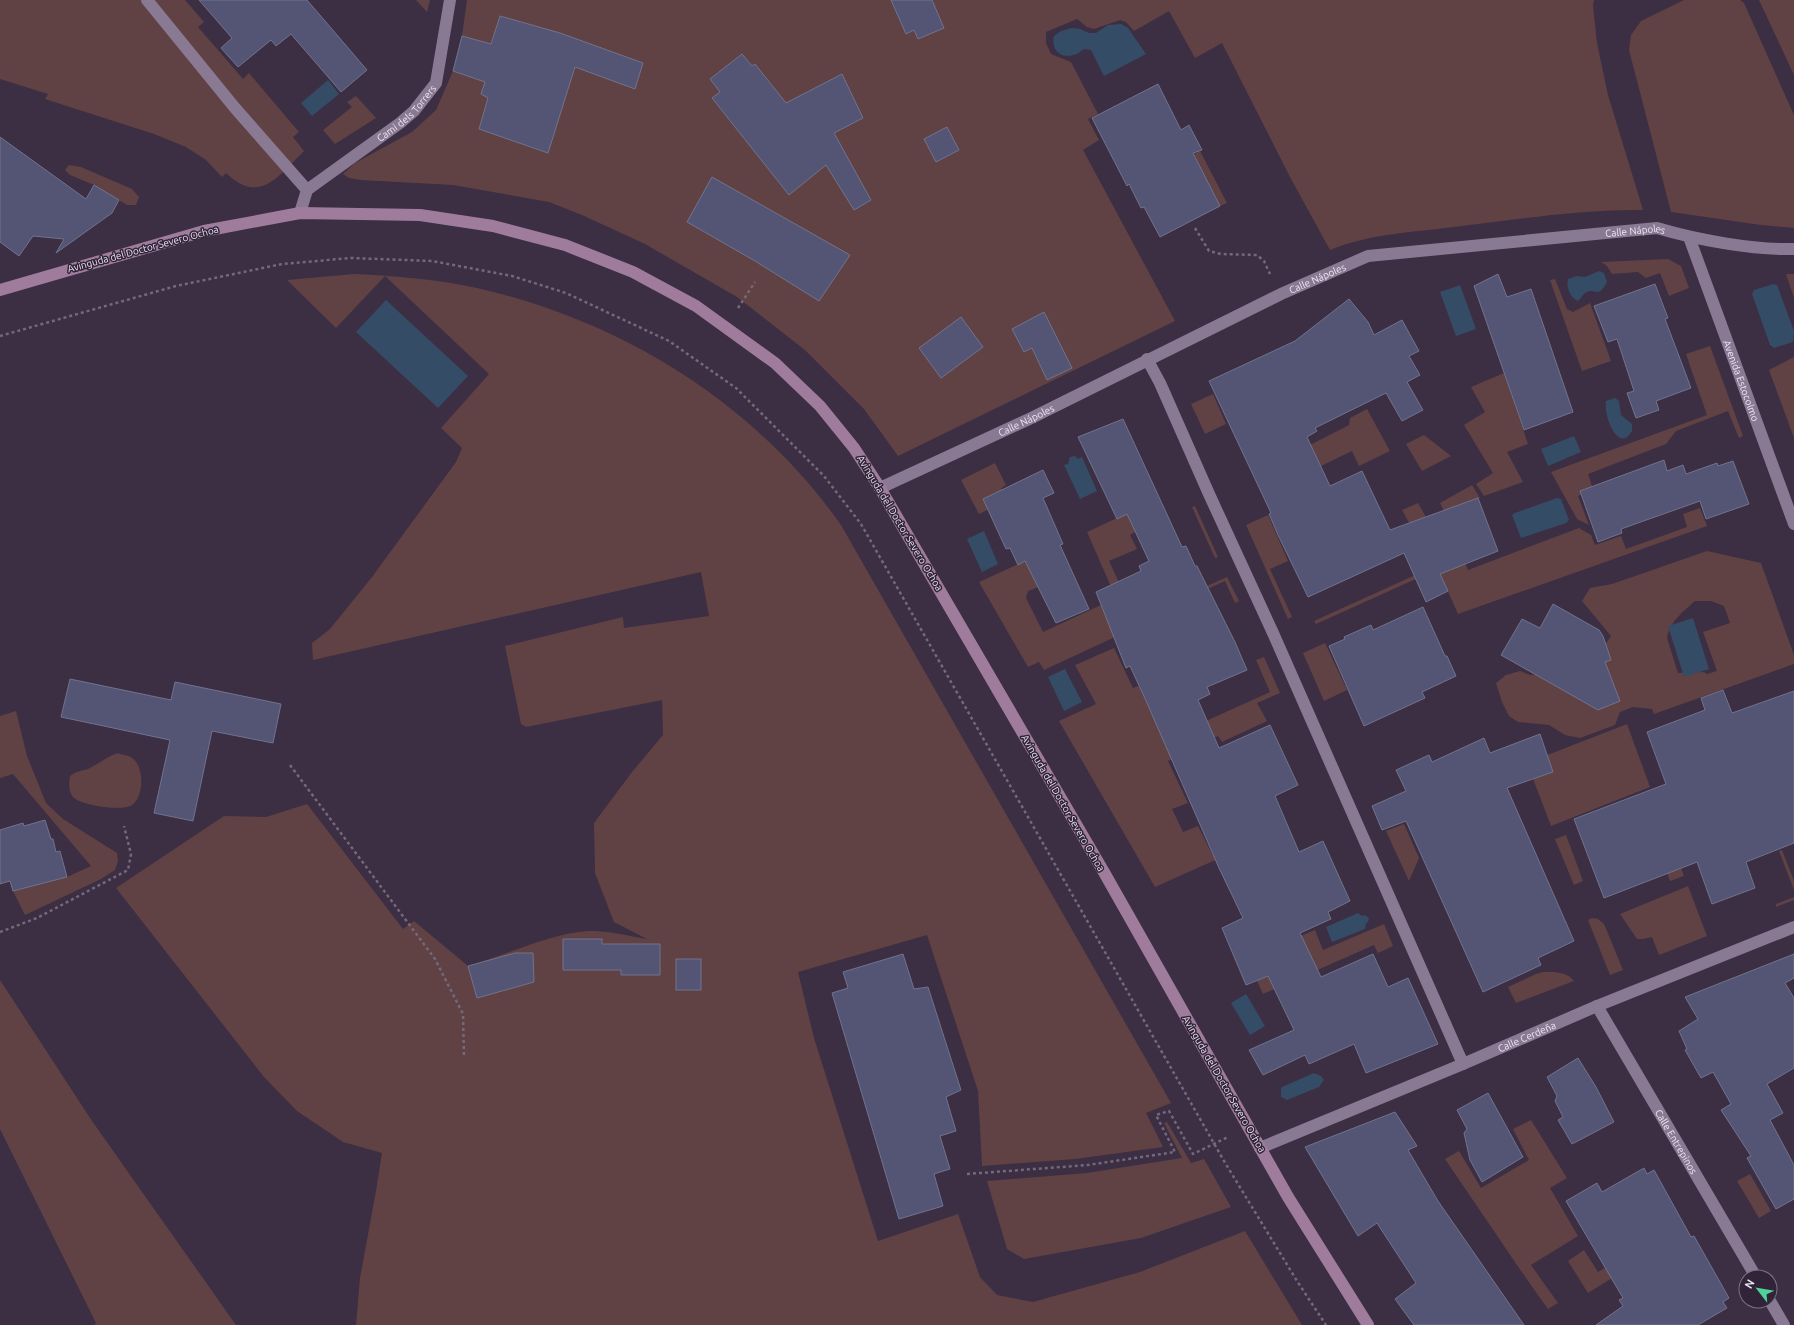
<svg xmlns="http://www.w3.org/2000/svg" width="1794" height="1325" viewBox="0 0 1794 1325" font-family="Ubuntu,sans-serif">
<rect width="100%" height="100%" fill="#3c2e43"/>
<g fill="#604244" fill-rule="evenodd">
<path d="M 0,0 L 185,0 L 204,22 L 198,27 L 243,79 L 249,73 L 299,132 L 293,137 L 304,151 C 279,175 260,206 226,173 L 222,177 L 206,160 L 186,147 L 154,134 L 45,99 L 48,94 L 0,79 Z"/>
<path d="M 416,0 L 430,0 L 427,12 Z"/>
<path d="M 467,0 L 1594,0 L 1593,5 L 1597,43 L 1608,95 L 1643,210 C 1583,209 1521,219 1462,226 C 1418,232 1371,233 1330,250 L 1290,177 L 1222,43 L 1195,58 L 1169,11 L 1134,31 L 1126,22 L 1120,20 L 1094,29 L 1087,27 L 1077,19 L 1046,32 L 1046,43 L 1051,54 L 1071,62 L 1098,114 L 1088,119 L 1099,140 L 1083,150 L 1175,321 L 898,456 L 864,409 L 805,350 L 737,297 L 645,244 L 582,215 L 549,202 L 453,185 L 361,180 L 349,178 L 343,174 L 355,163 L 412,132 L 436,110 L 453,71 L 462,36 Z"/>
<path d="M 1684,0 L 1740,0 L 1744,3 L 1794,115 L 1794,228 L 1761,225 L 1671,212 L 1629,50 L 1631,35 L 1641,21 Z"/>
<path d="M 1759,0 L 1794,0 L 1794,75 Z"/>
<path d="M 356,96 L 376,118 L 335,144 L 323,130 L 352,107 L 347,102 Z"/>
<path d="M 1200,151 L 1227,203 L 1220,206 L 1194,154 Z"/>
<path d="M 69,165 L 81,167 L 132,189 L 139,197 L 136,205 L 127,205 L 94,185 L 70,175 L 65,170 Z"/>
<path d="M 1668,259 L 1681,266 L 1689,288 L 1669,296 L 1660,273 L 1646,278 L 1638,272 L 1612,274 L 1607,266 L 1601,262 Z"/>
<path d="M 354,274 C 395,276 437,279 477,288 C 622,321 755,403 841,525 L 1171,1103 L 1146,1113 L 1163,1147 L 1075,1159 L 982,1166 L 978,1091 L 927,935 L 798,972 L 814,1038 L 878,1241 L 958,1214 L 980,1277 L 997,1295 L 1033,1302 L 1140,1272 L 1245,1231 L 1302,1325 L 356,1325 L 360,1278 L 376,1191 L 382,1153 L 343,1142 L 297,1111 L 264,1077 L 116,888 L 224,816 L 266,817 L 307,804 L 403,929 L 414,921 L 468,966 C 508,955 546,934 589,931 C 605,930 630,936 647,939 L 614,922 L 595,873 L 594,823 L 632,772 L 663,735 L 662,700 L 526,727 L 521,724 L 505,646 L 623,617 L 624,628 L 709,616 L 701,572 L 313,660 L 312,643 L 330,629 L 372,577 L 456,462 L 462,448 L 441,428 L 489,374 L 385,276 L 336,328 L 287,280 Z"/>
<path d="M 1786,274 L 1794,274 L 1794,298 Z"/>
<path d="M 1555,279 L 1567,309 L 1573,312 L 1590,303 L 1611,361 L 1582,371 L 1550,280 Z"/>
<path d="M 1710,346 L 1743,436 L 1739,438 L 1728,411 L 1676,431 L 1666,444 L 1588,474 L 1593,489 L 1578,496 L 1589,525 L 1577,519 L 1551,472 L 1707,415 L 1686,354 Z"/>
<path d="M 1794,357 L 1794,438 L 1769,370 Z"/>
<path d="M 1504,373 L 1528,444 L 1507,452 L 1523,482 L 1484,496 L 1476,484 L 1493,473 L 1464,425 L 1485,412 L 1471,387 Z"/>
<path d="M 1213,394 L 1226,424 L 1205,434 L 1191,404 Z"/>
<path d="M 1367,409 L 1390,451 L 1359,466 L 1352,451 L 1321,466 L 1310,445 L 1349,425 L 1350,418 Z"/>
<path d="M 1424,435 L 1451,456 L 1422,471 L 1406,444 Z"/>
<path d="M 995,463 L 1006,485 L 1001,488 L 1007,500 L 979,514 L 961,480 Z"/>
<path d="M 1472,485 L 1480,498 L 1444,511 L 1440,503 Z"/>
<path d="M 1418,503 L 1426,517 L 1453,534 L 1468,570 L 1579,528 L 1591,535 L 1595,545 L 1621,536 L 1626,549 L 1687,527 L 1683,514 L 1700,508 L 1707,526 L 1458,614 L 1438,569 L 1316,624 L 1314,621 L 1433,567 L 1402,510 Z"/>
<path d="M 1195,506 L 1218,557 L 1215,558 L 1192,507 Z"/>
<path d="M 1130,512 L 1139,529 L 1130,535 L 1137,549 L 1109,561 L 1124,593 L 1162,606 L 1227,577 L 1239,601 L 1235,603 L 1225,581 L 1129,625 L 1127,622 L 1111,629 L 1115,637 L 1044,670 L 1039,662 L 1028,667 L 979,582 L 1036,556 L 1041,586 L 1028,591 L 1026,598 L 1043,632 L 1116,598 L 1087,532 Z"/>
<path d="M 1268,515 L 1288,561 L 1270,569 L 1292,617 L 1288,619 L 1246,525 Z"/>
<path d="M 1707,551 L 1761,563 L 1794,655 L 1794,664 L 1654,714 L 1652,709 L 1633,707 L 1620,712 L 1615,725 L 1580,738 L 1565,735 L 1549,725 L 1518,722 L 1509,716 L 1502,702 L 1496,683 L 1506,675 L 1520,671 L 1530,675 L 1553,673 L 1597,657 L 1611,636 L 1582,601 L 1590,588 L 1612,584 ZM 1695,601 L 1711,601 L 1724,606 L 1730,623 L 1703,632 L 1717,671 L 1707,674 L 1704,672 L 1678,673 L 1667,638 C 1670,621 1683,612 1695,601 Z"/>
<path d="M 1325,643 L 1347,690 L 1324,701 L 1303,653 Z"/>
<path d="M 1114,648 L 1133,688 L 1138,686 L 1140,689 L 1164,740 L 1270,692 L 1256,660 L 1264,657 L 1280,693 L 1257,703 L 1267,721 L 1222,742 L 1218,736 L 1168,761 L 1188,803 L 1172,809 L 1183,832 L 1198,826 L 1213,856 L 1268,833 L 1269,836 L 1155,887 L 1059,721 L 1096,704 L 1075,665 Z"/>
<path d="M 16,711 L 27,756 L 46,803 L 63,819 L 117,853 L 118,861 L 115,870 L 101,879 L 25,915 L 13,891 L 67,877 L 91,866 L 13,774 L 0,778 L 0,716 Z"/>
<path d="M 1627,724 L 1650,787 L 1551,826 L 1527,763 Z"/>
<path d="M 118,753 C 122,755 129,755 132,758 C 145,767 144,796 132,805 C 123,812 79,805 73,797 C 68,790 69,784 70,776 C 77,771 81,771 88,769 C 99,764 106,757 118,753 Z"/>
<path d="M 1404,824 L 1419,858 L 1409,881 L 1386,831 Z"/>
<path d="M 1668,834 L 1684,876 L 1670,881 L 1654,840 Z"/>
<path d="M 1566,835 L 1583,881 L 1574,885 L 1555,839 Z"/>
<path d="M 1782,850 L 1794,881 L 1794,890 L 1779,851 Z"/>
<path d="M 1688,886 L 1707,936 L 1659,955 L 1652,937 L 1643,939 L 1637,939 L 1620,914 Z"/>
<path d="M 1794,897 L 1794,900 L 1776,907 L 1776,904 Z"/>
<path d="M 1592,918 L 1598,919 L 1604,924 L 1623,970 L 1610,975 L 1588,920 Z"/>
<path d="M 1384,924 L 1393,946 L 1378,953 L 1374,945 L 1263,994 L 1257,981 L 1277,971 L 1268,950 L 1315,930 L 1323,950 Z"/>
<path d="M 1543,972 C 1555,972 1566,971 1574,981 L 1516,1003 L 1508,987 L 1536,974 Z"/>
<path d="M 0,980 L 92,1121 L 236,1325 L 94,1325 L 96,1323 L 0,1129 Z"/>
<path d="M 1531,1120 L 1567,1178 L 1550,1188 L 1578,1236 L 1531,1265 L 1558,1303 L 1548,1309 L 1521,1271 L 1445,1159 L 1459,1151 L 1481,1188 L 1529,1160 L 1513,1129 Z"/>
<path d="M 1167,1122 L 1191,1163 L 1204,1159 L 1231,1207 L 1141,1238 L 1024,1259 L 1007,1249 L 987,1181 L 1087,1173 L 1182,1158 L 1164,1123 Z"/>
<path d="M 1750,1174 L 1771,1211 L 1759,1218 L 1737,1181 Z"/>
<path d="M 1584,1250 L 1598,1272 L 1620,1259 L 1625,1270 L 1588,1293 L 1568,1261 Z"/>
</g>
<g fill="#354c66">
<path d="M 1121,24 L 1128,28 L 1146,54 L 1104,76 L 1091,50 L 1084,49 C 1081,51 1077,55 1073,55 C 1059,59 1051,48 1054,36 L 1061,31 L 1072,28 L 1080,29 L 1089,33 L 1096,33 L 1108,25 Z"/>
<path d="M 328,80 L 339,94 L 312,116 L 301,103 Z"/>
<path d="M 1599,271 L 1604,273 L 1607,282 C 1598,299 1597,288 1587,292 C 1582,294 1582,298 1578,301 C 1570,298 1566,287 1568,279 L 1577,276 L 1585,277 Z"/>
<path d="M 1773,284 L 1777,285 L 1794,331 L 1793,342 L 1774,348 L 1770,345 L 1752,294 L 1754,290 Z"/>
<path d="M 1460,285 L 1476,329 L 1456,336 L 1440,292 Z"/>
<path d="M 386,300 L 468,376 L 438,408 L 356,332 Z"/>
<path d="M 1615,398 L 1619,401 L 1621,415 L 1632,424 L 1632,431 C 1618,455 1603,414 1606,401 Z"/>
<path d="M 1574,436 L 1581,452 L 1548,466 L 1541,449 Z"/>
<path d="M 1075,456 L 1078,459 L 1082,457 L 1097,491 L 1080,499 L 1064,465 L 1068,464 L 1070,457 Z"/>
<path d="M 1557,498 L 1561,499 L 1569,520 L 1566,523 L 1521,538 L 1512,515 L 1515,513 Z"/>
<path d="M 984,531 L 998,564 L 982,572 L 967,539 Z"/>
<path d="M 1693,618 L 1709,669 L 1684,677 L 1668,626 Z"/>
<path d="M 1065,669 L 1082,702 L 1064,711 L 1048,677 Z"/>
<path d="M 1358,913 L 1362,916 L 1365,915 L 1369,918 L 1368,922 L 1366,923 L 1365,929 L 1332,942 L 1326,927 Z"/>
<path d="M 1246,994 L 1265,1026 L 1250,1035 L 1231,1003 Z"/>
<path d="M 1314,1073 L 1321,1076 L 1324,1080 L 1319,1087 L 1287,1100 L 1281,1097 L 1281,1089 L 1282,1087 Z"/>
</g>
<g fill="#545575" stroke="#71738d">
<path d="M 199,0 L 307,0 L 367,70 L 341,92 L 291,34 L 276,46 L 271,40 L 238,67 L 221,48 L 232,38 Z"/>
<path d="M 891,0 L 932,0 L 944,28 L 918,39 L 914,30 L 906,34 Z"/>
<path d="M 500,16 L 560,33 L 643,63 L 635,89 L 575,67 L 548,153 L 479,129 L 488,98 L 481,94 L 485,82 L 453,71 L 462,36 L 491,44 Z"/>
<path d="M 742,54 L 752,66 L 755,64 L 786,103 L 842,74 L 863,118 L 834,133 L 871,200 L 854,210 L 826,165 L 789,195 L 712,98 L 720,92 L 710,79 Z"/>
<path d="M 1158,84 L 1181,130 L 1189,125 L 1202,150 L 1193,153 L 1220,206 L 1160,237 L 1144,207 L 1141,208 L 1129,184 L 1127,186 L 1092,118 Z"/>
<path d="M 947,127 L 959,150 L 936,162 L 924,139 Z"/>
<path d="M 0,137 L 86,199 L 94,185 L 119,200 L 112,213 L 56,253 L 64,239 L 33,236 L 19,256 L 0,242 Z"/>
<path d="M 712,177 L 850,255 L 819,301 L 755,261 L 687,222 Z"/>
<path d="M 1498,274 L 1507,297 L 1531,289 L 1573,412 L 1524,430 L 1474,286 Z"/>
<path d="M 1655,284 L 1668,318 L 1665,319 L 1691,388 L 1656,401 L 1659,410 L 1636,418 L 1627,393 L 1634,391 L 1617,339 L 1608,342 L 1594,306 Z"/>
<path d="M 1349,299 L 1368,322 L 1374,335 L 1402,320 L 1419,351 L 1409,356 L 1420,375 L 1407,382 L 1423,410 L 1402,421 L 1386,393 L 1315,428 L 1317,431 L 1307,437 L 1330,486 L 1362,471 L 1390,530 L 1478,498 L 1498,551 L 1440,574 L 1448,591 L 1426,602 L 1404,553 L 1308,597 L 1278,535 L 1269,514 L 1271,513 L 1209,381 L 1295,341 Z"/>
<path d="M 1044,312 L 1072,368 L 1047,380 L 1032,348 L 1024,352 L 1012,329 Z"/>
<path d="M 961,317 L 983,347 L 941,378 L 919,348 Z"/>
<path d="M 1123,419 L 1182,547 L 1186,546 L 1195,566 L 1197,566 L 1235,642 L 1247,670 L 1207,687 L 1210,694 L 1198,700 L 1219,748 L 1270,725 L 1298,785 L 1275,796 L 1299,852 L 1323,841 L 1350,901 L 1328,912 L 1331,919 L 1300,933 L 1321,977 L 1373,954 L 1388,987 L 1408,978 L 1438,1044 L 1366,1073 L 1354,1044 L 1309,1064 L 1305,1055 L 1263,1075 L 1249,1050 L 1294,1030 L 1268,976 L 1246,985 L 1222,928 L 1243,918 L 1219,868 L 1147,703 L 1130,666 L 1126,668 L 1096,592 L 1141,571 L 1139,566 L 1149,561 L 1127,514 L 1117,519 L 1078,437 Z"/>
<path d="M 1664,460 L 1667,471 L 1683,465 L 1686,474 L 1717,463 L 1718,466 L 1733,461 L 1749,504 L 1706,519 L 1700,501 L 1621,529 L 1622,533 L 1598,542 L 1580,491 Z"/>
<path d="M 1043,470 L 1054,493 L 1043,498 L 1063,544 L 1060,545 L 1089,609 L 1056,623 L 1025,561 L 1018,565 L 1010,548 L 1006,549 L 983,499 Z"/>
<path d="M 1553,604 L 1599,630 L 1603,636 L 1611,660 L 1605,662 L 1620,701 L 1598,710 L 1501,655 L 1522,619 L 1540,628 Z"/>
<path d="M 1423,607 L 1445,656 L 1447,656 L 1456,676 L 1422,692 L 1425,698 L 1364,726 L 1329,646 L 1345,639 L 1344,637 L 1371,625 L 1373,630 Z"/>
<path d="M 70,679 L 171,700 L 175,682 L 281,704 L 273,743 L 212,731 L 193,821 L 154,813 L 170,740 L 61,717 Z"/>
<path d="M 1723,690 L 1732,713 L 1794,691 L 1794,843 L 1746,862 L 1755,888 L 1712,904 L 1697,862 L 1604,898 L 1574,819 L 1666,784 L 1647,732 L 1705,710 L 1701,698 Z"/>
<path d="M 1540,734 L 1553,772 L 1507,788 L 1574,941 L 1538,958 L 1541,965 L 1483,992 L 1406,821 L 1382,830 L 1372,806 L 1406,791 L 1396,770 L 1429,755 L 1432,762 L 1484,738 L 1490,753 Z"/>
<path d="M 45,820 L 51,839 L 53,839 L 56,852 L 60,851 L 67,877 L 13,891 L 10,881 L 0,884 L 0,830 L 23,823 L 24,826 Z"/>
<path d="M 563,939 L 602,939 L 602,944 L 660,944 L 660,975 L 621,975 L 621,970 L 563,970 Z"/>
<path d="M 515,953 L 533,953 L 534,982 L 477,998 L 468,966 Z"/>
<path d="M 903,954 L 914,989 L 928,987 L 961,1090 L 946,1097 L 956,1131 L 940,1136 L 950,1169 L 934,1174 L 943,1206 L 899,1219 L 832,993 L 848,988 L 843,972 Z"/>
<path d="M 1794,954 L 1794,978 L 1785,983 L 1794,998 L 1794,1068 L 1767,1084 L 1783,1113 L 1770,1120 L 1794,1165 L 1794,1199 L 1776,1209 L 1747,1158 L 1751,1156 L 1721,1110 L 1731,1104 L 1713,1072 L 1701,1078 L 1685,1050 L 1687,1049 L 1679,1031 L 1698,1019 L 1685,997 Z"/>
<rect x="676" y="959" width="25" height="31"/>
<path d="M 1578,1058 L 1596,1087 L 1614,1122 L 1572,1144 L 1558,1120 L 1563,1117 L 1555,1101 L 1557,1096 L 1547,1077 Z"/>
<path d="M 1488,1093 L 1523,1157 L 1482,1182 L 1470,1160 L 1464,1133 L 1467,1129 L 1457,1110 Z"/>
<path d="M 1395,1112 L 1417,1146 L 1408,1150 L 1438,1201 L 1524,1325 L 1414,1325 L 1395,1299 L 1416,1283 L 1377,1223 L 1358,1236 L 1305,1147 Z"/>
<path d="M 1644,1168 L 1647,1174 L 1654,1170 L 1691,1237 L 1694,1236 L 1729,1298 L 1723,1302 L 1727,1308 L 1698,1325 L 1596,1325 L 1623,1306 L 1619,1300 L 1623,1298 L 1566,1201 L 1597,1183 L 1602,1192 Z"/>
</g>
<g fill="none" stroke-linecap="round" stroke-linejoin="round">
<g stroke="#75687b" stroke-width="2.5" stroke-dasharray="3 3" stroke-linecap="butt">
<path d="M 1195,228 L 1209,251 L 1221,254 L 1257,255 L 1264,261 L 1270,274"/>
<path d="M 738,308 L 755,282"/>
<path d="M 0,336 L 176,286 L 282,264 L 351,258 L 432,261 L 512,276 L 566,293 L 669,341 L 736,388 L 824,476 L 861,524 L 1224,1161 L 1297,1281 L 1326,1325"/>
<path d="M 290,765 L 435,959 L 463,1014 L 464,1057"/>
<path d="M 0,932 L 37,918 L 128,870 L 131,854 L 124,826"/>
<path d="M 967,1174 L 1088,1165 L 1175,1152 L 1156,1115 L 1169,1111 L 1193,1154 L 1228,1137"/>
</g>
<g stroke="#897992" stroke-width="12">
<path d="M 147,0 L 235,108 L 307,190 L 300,213"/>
<path id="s1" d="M 307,190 L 400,123 L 414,111 L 436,83 L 450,0"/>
<path d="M 1147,359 L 1160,383 L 1209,494 L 1273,633 L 1463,1064"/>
</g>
<g stroke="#897992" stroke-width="12">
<path id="s2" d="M 1689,237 L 1794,524"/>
<path id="s3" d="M 880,488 L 1027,420 L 1281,294 L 1368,256 L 1657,228 C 1698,240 1752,250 1794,249"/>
<path id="s4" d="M 1597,1006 L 1756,1277"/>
<path id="s5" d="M 1260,1148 L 1463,1064 L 1597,1006 L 1794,927"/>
<path d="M 1770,1301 L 1784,1325"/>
</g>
<path stroke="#a07c9c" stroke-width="12" d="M 0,290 L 204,231 L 300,213 L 420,215 L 493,226 L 565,245 L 633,272 L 696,306 L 775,363 L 820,406 L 854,448 L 880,488 L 1105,874 L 1288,1197 L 1368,1325"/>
</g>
<g text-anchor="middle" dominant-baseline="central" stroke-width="3" stroke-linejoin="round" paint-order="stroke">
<g font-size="10" fill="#eee5f3" stroke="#312439">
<text stroke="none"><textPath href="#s1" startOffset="126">Cami dels Torrers</textPath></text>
<text stroke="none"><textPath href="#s3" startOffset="809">Calle Nápoles</textPath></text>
<text transform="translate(143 249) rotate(-15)">Avinguda del Doctor Severo Ochoa</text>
<text stroke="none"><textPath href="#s3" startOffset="485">Calle Nápoles</textPath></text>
<text stroke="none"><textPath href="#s2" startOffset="153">Avenida Estocolmo</textPath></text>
<text stroke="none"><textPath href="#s3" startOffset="161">Calle Nápoles</textPath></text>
<text transform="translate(900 523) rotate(59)">Avinguda del Doctor Severo Ochoa</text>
<text transform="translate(1063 803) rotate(60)">Avinguda del Doctor Severo Ochoa</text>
<text stroke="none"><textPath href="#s5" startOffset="289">Calle Cerdeña</textPath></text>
<text transform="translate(1224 1084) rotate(60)">Avinguda del Doctor Severo Ochoa</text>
<text stroke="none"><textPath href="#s4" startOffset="157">Calle Entrepinos</textPath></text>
</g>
</g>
<g transform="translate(1758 1289) rotate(301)"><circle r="19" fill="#312439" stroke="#7d7183"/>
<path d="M0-3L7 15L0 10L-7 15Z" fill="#4fd399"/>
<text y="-6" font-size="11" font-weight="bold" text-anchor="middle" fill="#eee5f3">N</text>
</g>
</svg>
